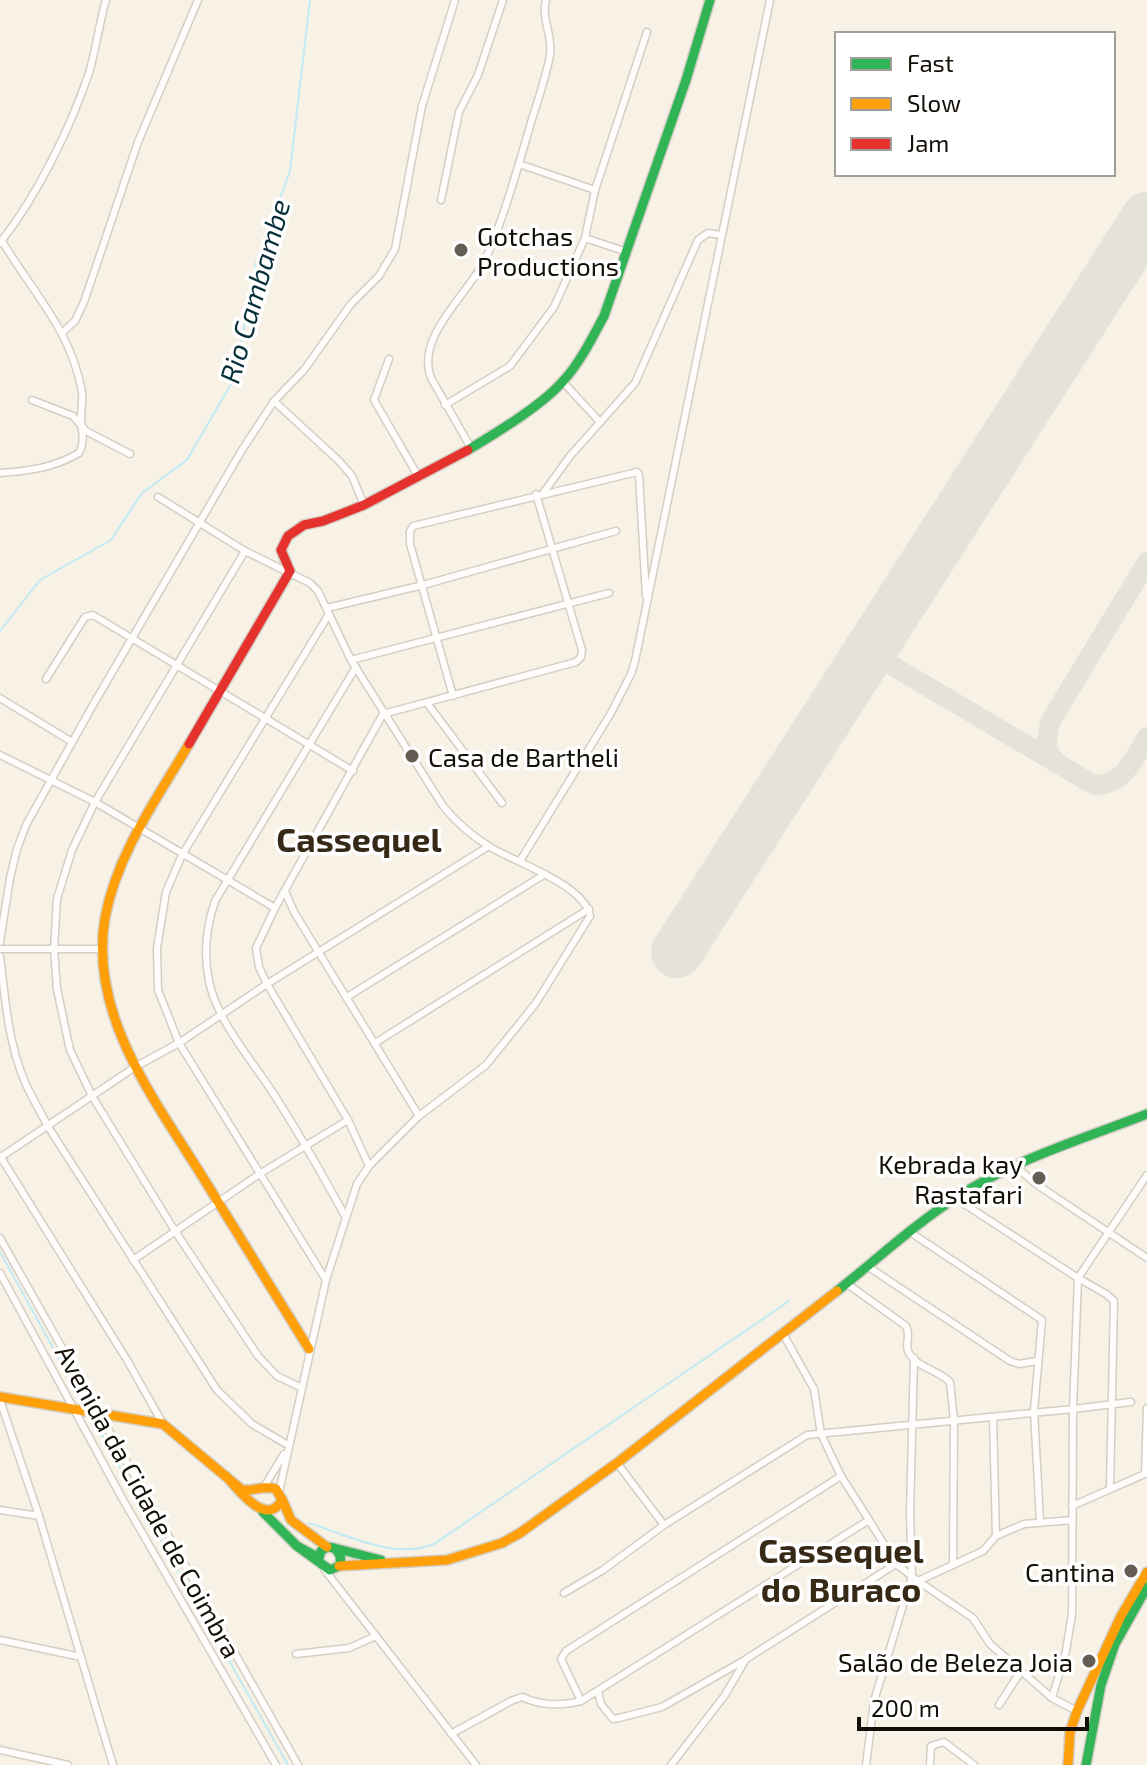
<svg xmlns="http://www.w3.org/2000/svg" width="1147" height="1765" viewBox="0 0 1147 1765" font-family="'Exo 2',sans-serif">
<rect width="100%" height="100%" fill="#f7f1e6"/>
<g fill="none" stroke-linecap="round" stroke-linejoin="round">
<g stroke="#c0eaf4" stroke-width="2">
<path d="M 0,631 L 40,580 L 111,540 L 142,493 L 187,460 L 235,377 L 256,263 L 290,171 L 310,0"/>
<path d="M 0,1252 L 87,1409"/>
<path d="M 90,1414 L 288,1765"/>
<path d="M 309,1523 C 348,1535 393,1560 434,1544 L 789,1301"/>
</g>
<g stroke="#e6e2da" stroke-width="20">
<path d="M 869,652 L 1094,785 C 1123,786 1134,759 1147,737"/>
<path d="M 1056,763 L 1046,748 L 1050,722 L 1147,562"/>
</g>
<path stroke="#e6e2da" stroke-width="52" d="M 677,952 L 1147,218"/>
<g stroke="#d4cec5" stroke-width="9">
<g id="street">
<path d="M 519,164 L 595,190"/>
<path d="M 441,200 L 459,112 L 478,75 L 503,0"/>
<path d="M 585,238 L 627,252"/>
<path d="M 0,243 C 37,196 70,129 89,73 C 96,49 99,24 106,0"/>
<path d="M 63,332 L 75,321 L 84,302 L 138,142 L 198,0"/>
<path d="M 389,359 L 374,400 L 418,476"/>
<path d="M 563,382 L 600,422"/>
<path d="M 32,400 L 73,416 L 86,431 L 130,454"/>
<path d="M 274,401 L 339,461 L 352,476 L 364,505"/>
<path d="M 445,405 L 510,366 L 554,307 L 585,238 L 595,190 L 647,32"/>
<path d="M 471,448 L 431,378 C 415,337 468,294 485,260 C 503,221 518,167 530,126 C 537,102 546,78 550,55 C 553,36 541,19 546,0"/>
<path d="M 0,473 C 29,471 53,468 79,453 C 86,440 81,431 81,417 C 81,409 83,401 82,392 C 71,330 33,293 2,241"/>
<path d="M 544,492 L 570,456 L 635,383 L 698,240 L 708,233 L 721,235"/>
<path d="M 158,497 L 245,551 L 310,583 L 318,591 L 351,660 L 443,806 C 456,822 472,836 490,847 C 515,862 585,885 590,916 L 536,1003 L 486,1065 L 419,1116 L 369,1166 L 357,1184 L 326,1280 L 279,1492"/>
<path d="M 245,551 L 95,802 L 72,850 L 57,899 L 54,949 L 57,989 L 70,1050 L 92,1096 L 175,1231 L 258,1356 L 277,1376 L 300,1387"/>
<path d="M 327,608 L 423,585 L 616,531"/>
<path d="M 351,660 L 609,593"/>
<path d="M 46,679 L 85,617 L 93,615 L 353,771"/>
<path d="M 453,696 L 410,544 L 410,531 L 413,526 L 637,472 L 639,475 L 646,596"/>
<path d="M 0,698 L 72,742"/>
<path d="M 427,703 L 502,803"/>
<path d="M 0,755 L 95,802 L 275,908"/>
<path d="M 520,861 L 611,713 L 631,674 L 635,661 L 770,0"/>
<path d="M 285,891 L 294,912 L 419,1116"/>
<path d="M 0,942 L 10,878 L 17,849 L 26,825 L 93,705 L 242,450 L 274,401 L 304,370 L 351,304 L 379,276 L 395,249 L 422,106 L 455,0"/>
<path d="M 0,949 L 104,949"/>
<path d="M 0,956 C 5,997 8,1041 24,1080 C 30,1095 40,1110 47,1125 L 217,1390 L 252,1424 L 288,1445"/>
<path d="M 347,997 L 545,874"/>
<path d="M 375,1043 L 589,909"/>
<path d="M 0,1156 L 127,1360 L 163,1424"/>
<path d="M 1,1157 L 135,1067 L 179,1043 L 267,984 L 489,846"/>
<path d="M 1014,1165 L 1036,1184 L 1147,1258"/>
<path d="M 369,1166 L 348,1120 L 267,984 L 259,967 L 256,948 L 275,908 L 383,714 L 576,662 L 581,657 L 582,650 L 536,494"/>
<path d="M 955,1198 L 1078,1278 L 1106,1294 L 1114,1301 L 1110,1487"/>
<path d="M 345,1216 C 322,1174 299,1133 273,1093 C 251,1059 217,1021 209,981 C 203,953 206,928 215,901 L 356,667"/>
<path d="M 910,1232 L 1042,1320 L 1034,1411 L 1040,1521"/>
<path d="M 0,1238 L 298,1765"/>
<path d="M 133,1260 L 261,1173 L 348,1120"/>
<path d="M 867,1266 L 1010,1361 L 1019,1364 L 1037,1361"/>
<path d="M 0,1273 L 122,1498 L 276,1765"/>
<path d="M 326,1280 L 179,1043 L 158,990 L 157,948 L 166,892 L 182,855 L 329,614"/>
<path d="M 846,1283 L 906,1326 C 911,1336 905,1342 908,1351 C 915,1367 938,1370 950,1382 L 954,1421 L 953,1565"/>
<path d="M 0,1400 L 39,1516 L 113,1765"/>
<path d="M 993,1417 L 996,1536"/>
<path d="M 617,1463 L 664,1525"/>
<path d="M 1145,1474 L 1147,1408"/>
<path d="M 264,1487 L 284,1454"/>
<path d="M 1072,1506 L 1147,1473"/>
<path d="M 0,1510 L 39,1516"/>
<path d="M 896,1564 L 918,1581 L 983,1551 L 996,1536 L 1024,1524 L 1073,1520"/>
<path d="M 324,1569 L 476,1765"/>
<path d="M 918,1581 L 973,1618 L 990,1644 L 1052,1698 L 1077,1711"/>
<path d="M 564,1593 L 603,1570 L 664,1525 L 807,1435 L 1073,1409 L 1078,1278 L 1147,1175"/>
<path d="M 0,1640 L 81,1657"/>
<path d="M 296,1654 L 349,1648 L 376,1636"/>
<path d="M 598,1691 L 601,1704 L 613,1719 L 619,1718 L 662,1707 L 743,1661"/>
<path d="M 1052,1698 L 1066,1651 L 1072,1614 L 1073,1409 L 1131,1402"/>
<path d="M 581,1701 L 561,1659 L 566,1651 L 841,1476 L 821,1434 L 814,1389 L 782,1332"/>
<path d="M 999,1705 L 1021,1671"/>
<path d="M 451,1734 L 511,1701 L 522,1697 C 543,1706 559,1706 581,1701 L 869,1520 L 841,1476"/>
<path d="M 0,1750 L 68,1765"/>
<path d="M 671,1765 L 725,1695 L 746,1659 L 896,1564 L 869,1520"/>
<path d="M 866,1765 L 874,1701 L 912,1576 L 910,1513 L 914,1358"/>
<path d="M 930,1765 L 931,1746 L 944,1742 L 974,1765"/>
</g>
</g>
<g stroke="#d4cec5" stroke-width="12">
<g id="fast">
<path d="M 468,450 C 496,433 543,405 564,380 C 581,361 592,338 604,316 L 686,80 L 710,0"/>
<path d="M 837,1291 C 876,1260 915,1224 957,1197 C 1015,1159 1083,1139 1147,1114"/>
<path d="M 263,1512 L 297,1546"/>
<path d="M 334,1548 C 341,1553 342,1559 339,1566 L 330,1570 L 297,1546 L 319,1558 L 321,1551 L 327,1547 L 334,1548 L 381,1560"/>
<path d="M 1086,1765 L 1101,1685 L 1115,1644 L 1147,1587"/>
</g>
</g>
<g stroke="#d4cec5" stroke-width="12">
<g id="slow">
<path d="M 189,744 C 157,799 117,853 105,918 C 88,1017 158,1104 207,1184 C 241,1239 275,1294 309,1349"/>
<path d="M 0,1397 L 163,1424 L 242,1490 C 254,1491 265,1485 276,1489 L 282,1500 C 266,1528 239,1490 226,1476"/>
<path d="M 282,1499 L 291,1520 L 327,1547"/>
<path d="M 339,1566 L 447,1560 L 502,1543 L 520,1533 L 617,1463 L 837,1291"/>
<path d="M 1068,1765 L 1070,1732 L 1077,1711 L 1121,1616 L 1147,1572"/>
</g>
</g>
<g stroke="#d4cec5" stroke-width="12">
<path id="jam" d="M 189,744 L 290,571 L 281,550 L 288,536 L 304,525 L 323,521 L 364,505 L 468,450"/>
</g>
<use href="#street" stroke="#fefdfb" stroke-width="6"/>
<use href="#fast" stroke="#30b455" stroke-width="9"/>
<use href="#slow" stroke="#ff9f0a" stroke-width="9"/>
<use href="#jam" stroke="#e5322d" stroke-width="9"/>
</g>
<g fill="#635d54" stroke="#fff" stroke-width="3">
<circle cx="461" cy="250" r="8"/>
<circle cx="412" cy="756" r="8"/>
<circle cx="1039" cy="1178" r="8"/>
<circle cx="1131" cy="1571" r="8"/>
<circle cx="1089" cy="1661" r="8"/>
</g>
<g text-anchor="middle" dominant-baseline="central" stroke-width="7" stroke-linejoin="round" paint-order="stroke">
<g font-size="26" fill="#130e06" stroke="#fff" text-anchor="end">
<text x="477" y="235" text-anchor="start">Gotchas<tspan x="477" dy="30">Productions</tspan></text>
<text x="428" y="756" text-anchor="start">Casa de Bartheli</text>
<text x="1023" y="1163">Kebrada kay<tspan x="1023" dy="30">Rastafari</tspan></text>
<text x="1115" y="1571">Cantina</text>
<text x="1073" y="1661">Salão de Beleza Joia</text>
</g>
<g font-size="26" fill="#130e06" stroke="#fff">
<text transform="translate(149 1501) rotate(61)">Avenida da Cidade de Coimbra</text>
</g>
<g font-size="28" font-style="italic" fill="#062f39" stroke="#fff">
<text transform="translate(254 291) rotate(-74)">Rio Cambambe</text>
</g>
<g font-size="34" font-weight="bold" fill="#362a17" stroke="#fff">
<text x="359" y="838">Cassequel</text>
<text x="841" y="1549">Cassequel<tspan x="841" dy="39">do Buraco</tspan></text>
</g>
</g>
<rect x="835" y="32" width="280" height="144" fill="#ffffff" stroke="#a19f9b" stroke-width="2"/>
<rect x="851" y="58" width="40" height="12" fill="#30b455" stroke="#a19f9b" stroke-width="2"/>
<text x="907" y="72" font-size="24" fill="#130e06">Fast</text>
<rect x="851" y="98" width="40" height="12" fill="#ff9f0a" stroke="#a19f9b" stroke-width="2"/>
<text x="907" y="112" font-size="24" fill="#130e06">Slow</text>
<rect x="851" y="138" width="40" height="12" fill="#e5322d" stroke="#a19f9b" stroke-width="2"/>
<text x="907" y="152" font-size="24" fill="#130e06">Jam</text>
<path d="M859 1717v12h228v-12" fill="none" stroke="#130e06" stroke-width="4"/>
<text x="871" y="1717" font-size="24" fill="#130e06" stroke="#ffffff" stroke-width="6" paint-order="stroke">200 m</text>
</svg>
